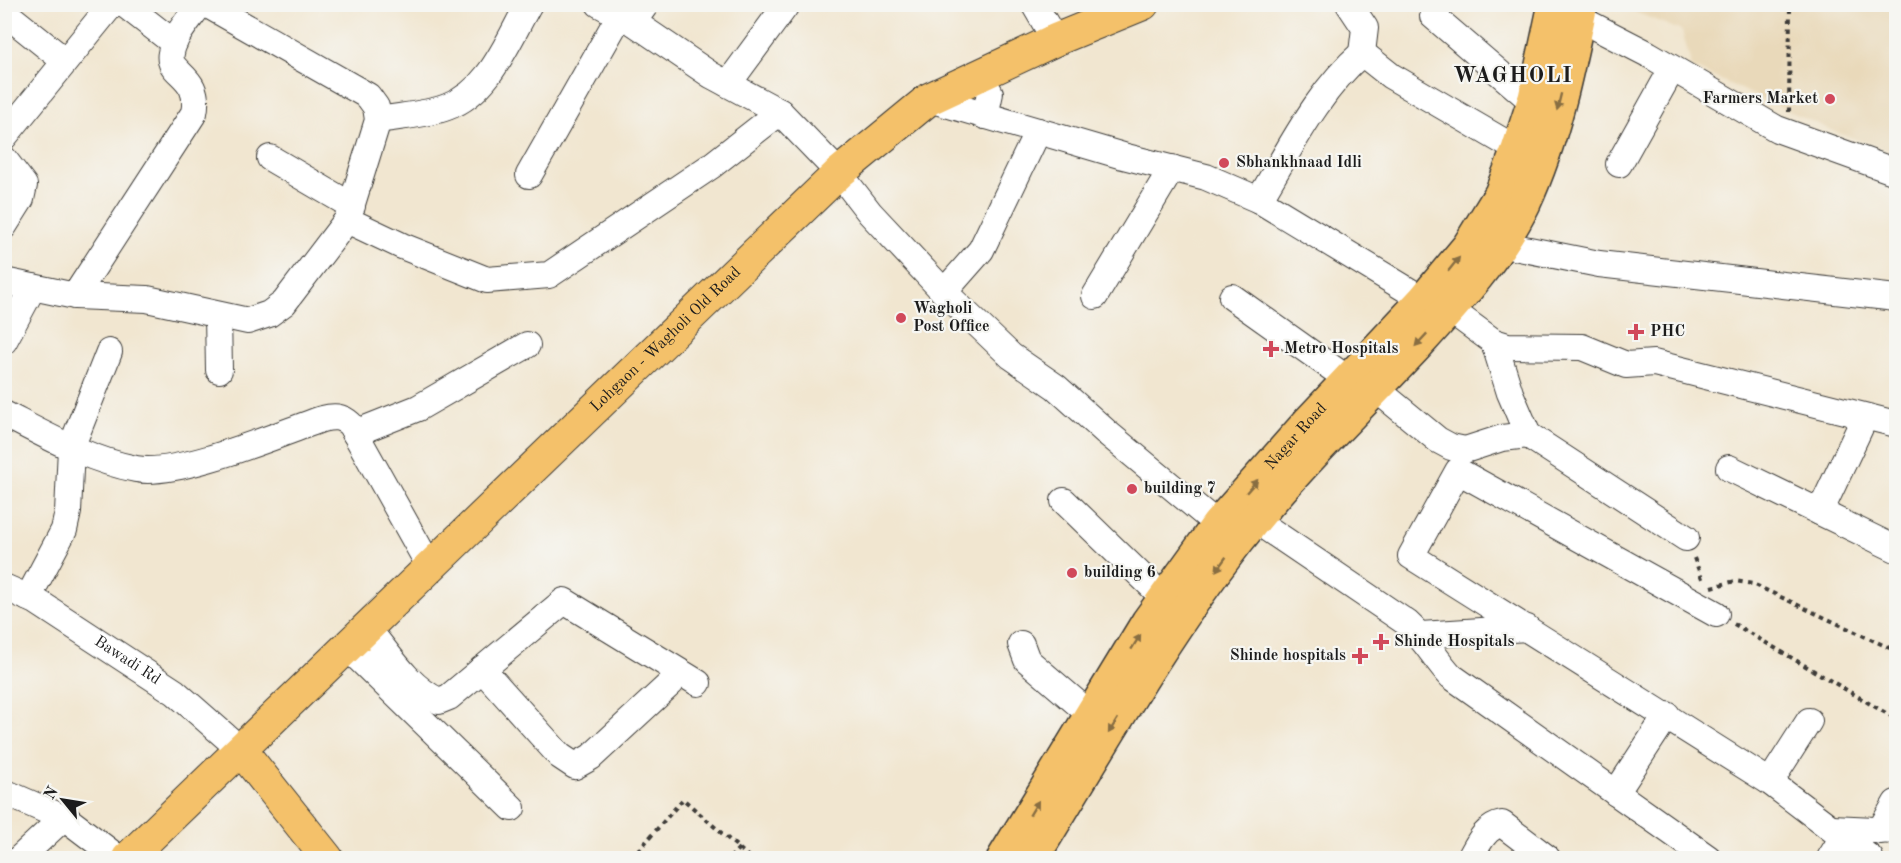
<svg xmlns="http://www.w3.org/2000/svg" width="1901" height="863" viewBox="0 0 1901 863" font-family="'Old Standard TT',serif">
<rect width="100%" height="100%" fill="#f6f6f2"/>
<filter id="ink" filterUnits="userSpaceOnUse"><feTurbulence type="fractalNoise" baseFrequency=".0167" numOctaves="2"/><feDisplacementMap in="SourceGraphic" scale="12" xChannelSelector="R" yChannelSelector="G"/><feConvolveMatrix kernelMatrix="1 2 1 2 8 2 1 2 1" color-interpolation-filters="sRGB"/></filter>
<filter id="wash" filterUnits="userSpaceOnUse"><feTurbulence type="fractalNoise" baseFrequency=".008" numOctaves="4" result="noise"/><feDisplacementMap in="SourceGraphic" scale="24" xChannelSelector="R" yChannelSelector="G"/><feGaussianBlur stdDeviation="1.35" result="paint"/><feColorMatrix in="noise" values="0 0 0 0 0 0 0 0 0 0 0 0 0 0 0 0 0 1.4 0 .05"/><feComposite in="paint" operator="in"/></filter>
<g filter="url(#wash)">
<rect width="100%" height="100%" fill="#f1e6d0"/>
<path fill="#e9d9ba" d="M 1618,5 L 1896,5 L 1896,154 L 1833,131 L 1692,67 L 1682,31 Z"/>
</g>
<g filter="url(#ink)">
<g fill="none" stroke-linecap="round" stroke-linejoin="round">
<g stroke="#3c3a37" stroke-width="28">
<g id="minor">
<path d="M 124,4 L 174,43"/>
<path d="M 206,4 L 368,96 L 376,107 L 378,120 L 347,220"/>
<path d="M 1034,4 L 1055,40"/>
<path d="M 1349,4 L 1365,28 L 1362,53"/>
<path d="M 4,12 L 65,61"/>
<path d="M 1433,16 L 1533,102"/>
<path d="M 1578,18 L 1648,54 L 1777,129 L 1896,172"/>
<path d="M 633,22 L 646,4"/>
<path d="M 980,75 L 990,93 L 985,116"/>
<path d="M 728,84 L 787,4"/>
<path d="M 929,99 L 1123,156 L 1206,177 L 1259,200 L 1424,300"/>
<path d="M 780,112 L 839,173 L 870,213 L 944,292 L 1011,356 L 1056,387 L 1106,432 L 1218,525"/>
<path d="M 378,120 C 400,116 426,115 447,107 C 490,91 507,42 529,4"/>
<path d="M 4,137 L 112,4"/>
<path d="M 270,158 L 352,206"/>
<path d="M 4,159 L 24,185 L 21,199 L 4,226"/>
<path d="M 1619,164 L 1672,69"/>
<path d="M 529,175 L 620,15"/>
<path d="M 1259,200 C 1290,149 1317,92 1362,53 L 1391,76 L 1518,150"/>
<path d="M 1499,244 L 1599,264 L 1896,298"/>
<path d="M 4,281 L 75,296 L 147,299 L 248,321 L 269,314 L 284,303 L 347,220 L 402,246 L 487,280 L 549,275 L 711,166 L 780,112 L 711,75 L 633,22 L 599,4"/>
<path d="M 944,292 L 981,250 L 1038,131"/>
<path d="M 75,296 L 194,113 C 202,74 166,75 171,53 C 174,35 190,19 200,4"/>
<path d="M 1095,296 L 1172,168"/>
<path d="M 1232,297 L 1349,380"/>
<path d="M 1449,309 L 1494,342 L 1507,346 L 1582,347 L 1626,365 L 1654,363 L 1896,424"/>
<path d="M 218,315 L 219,370"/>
<path d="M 4,341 L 33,287"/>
<path d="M 1494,342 L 1510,393 L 1528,435 L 1686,538"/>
<path d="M 1376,389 L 1438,440 L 1451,447 L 1465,450 L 1502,438 L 1528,435"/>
<path d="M 4,414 C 47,436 89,460 136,469 C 179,477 278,434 322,419 C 334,416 341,416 350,424 L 430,567"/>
<path d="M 355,433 L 418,408 L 527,345"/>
<path d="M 1729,468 L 1896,549"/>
<path d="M 1064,501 L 1165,599"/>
<path d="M 1820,512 L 1865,417"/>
<path d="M 1255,520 L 1407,623 C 1425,639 1435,659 1451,676 L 1708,858"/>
<path id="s1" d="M 4,587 L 36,601 L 175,692 L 241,750"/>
<path d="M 28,598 L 64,530 L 68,512 L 71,448 L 109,352"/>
<path d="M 1716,614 L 1458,471 L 1411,556 L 1770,782 L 1870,858"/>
<path d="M 367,628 C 388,653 408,687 439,701 L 449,697 L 564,601 L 698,683"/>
<path d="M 1421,635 L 1527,628"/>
<path d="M 1021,644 L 1027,660 L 1091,715"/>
<path d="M 347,647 L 512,808"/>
<path d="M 482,669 L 560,756 L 575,766 L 591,757 L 671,683"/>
<path d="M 1770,782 L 1809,721"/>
<path d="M 4,792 L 68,820 L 118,858"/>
<path d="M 1616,793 L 1667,715"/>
<path d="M 1832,828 L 1896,831"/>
<path d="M 1880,831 L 1896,803"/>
<path d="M 20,858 L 63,818"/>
<path d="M 1470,858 C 1478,844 1485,827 1502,824 L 1547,858"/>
<path d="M 1830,858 L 1843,837"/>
</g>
</g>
<g stroke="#3c3a37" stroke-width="34">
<g id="major">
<path d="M 241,750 L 327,858"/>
<path id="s2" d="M 128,858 L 839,173 L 929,99 L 1055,40 L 1143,4"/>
</g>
</g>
<g stroke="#3c3a37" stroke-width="36">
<g id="highway">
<path id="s3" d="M 1004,858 L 1148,622 L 1218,525 L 1310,421 L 1424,300 L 1469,246 L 1501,194 L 1518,150 L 1535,98 L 1555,4"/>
<path d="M 1032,858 C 1098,751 1160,640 1237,541 C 1291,472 1355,411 1415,347 C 1455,303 1498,257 1524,203 C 1553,140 1567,72 1581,4"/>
</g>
</g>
<g stroke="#3c3a37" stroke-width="4" stroke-dasharray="4.5 4.5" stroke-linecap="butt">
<path d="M 1789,112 L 1790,4"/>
<path d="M 1694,558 L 1703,581"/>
<path d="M 1712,587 L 1735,581 L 1753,584 L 1896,651"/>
<path d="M 1734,624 L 1896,719"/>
<path d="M 632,858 L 683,799 L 750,858"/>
<path d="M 730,858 L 739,848"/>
</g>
<use href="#minor" stroke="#fff" stroke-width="26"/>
<use href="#major" stroke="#f4c16a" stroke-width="32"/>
<use href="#highway" stroke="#f4c16a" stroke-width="33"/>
</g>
<defs><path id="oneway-solid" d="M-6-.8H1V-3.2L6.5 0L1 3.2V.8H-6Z" transform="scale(1.5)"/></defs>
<g fill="#886e43">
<use href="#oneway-solid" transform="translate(1559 102) rotate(104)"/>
<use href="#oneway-solid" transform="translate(1454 264) rotate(-51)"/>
<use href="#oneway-solid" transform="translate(1421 340) rotate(133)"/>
<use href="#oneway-solid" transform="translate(1252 486) rotate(-49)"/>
<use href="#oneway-solid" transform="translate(1221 564) rotate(126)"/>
<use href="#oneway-solid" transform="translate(1136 642) rotate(-58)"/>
<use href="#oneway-solid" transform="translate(1113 726) rotate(122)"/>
<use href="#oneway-solid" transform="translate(1034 808) rotate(-59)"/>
</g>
</g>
<g fill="#d1495b" stroke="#f6f6f2" stroke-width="2">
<circle cx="1830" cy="99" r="6"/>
<circle cx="1224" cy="163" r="6"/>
<circle cx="901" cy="318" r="6"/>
<path d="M1633 323h6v6h6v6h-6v6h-6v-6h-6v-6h6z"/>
<path d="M1268 340h6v6h6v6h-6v6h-6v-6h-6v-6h6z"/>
<circle cx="1132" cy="489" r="6"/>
<circle cx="1072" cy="573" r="6"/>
<path d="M1378 633h6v6h6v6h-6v6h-6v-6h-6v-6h6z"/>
<path d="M1357 647h6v6h6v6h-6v6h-6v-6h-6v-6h6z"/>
</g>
<g text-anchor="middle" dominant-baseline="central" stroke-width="4.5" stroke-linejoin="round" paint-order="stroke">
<g font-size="16" font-weight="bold" fill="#1c1c1c" stroke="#f6f6f2" text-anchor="start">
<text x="1818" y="99" text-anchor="end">Farmers Market</text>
<text x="1236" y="163">Sbhankhnaad Idli</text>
<text x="913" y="309">Wagholi<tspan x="913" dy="18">Post Office</tspan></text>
<text x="1650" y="332">PHC</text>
<text x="1284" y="349">Metro Hospitals</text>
<text x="1144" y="489">building 7</text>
<text x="1084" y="573">building 6</text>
<text x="1394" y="642">Shinde Hospitals</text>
<text x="1346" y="656" text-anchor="end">Shinde hospitals</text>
</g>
<g font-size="16" fill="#1c1c1c" stroke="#f6f6f2">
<text stroke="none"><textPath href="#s2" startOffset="747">Lohgaon - Wagholi Old Road</textPath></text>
<text stroke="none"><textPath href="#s3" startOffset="514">Nagar Road</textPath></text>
<text stroke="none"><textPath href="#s1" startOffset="144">Bawadi Rd</textPath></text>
</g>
<g font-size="22" font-weight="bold" letter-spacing="1.5" fill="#1c1c1c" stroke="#f6f6f2">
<text x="1513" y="76">WAGHOLI</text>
</g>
</g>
<rect width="1901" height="863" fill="none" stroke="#f6f6f2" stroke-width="24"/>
<g transform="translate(63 800) rotate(300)" stroke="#f6f6f2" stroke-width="4.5" paint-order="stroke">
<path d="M0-4.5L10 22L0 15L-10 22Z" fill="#1c1c1c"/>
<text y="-9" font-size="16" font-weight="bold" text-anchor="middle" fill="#1c1c1c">N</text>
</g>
</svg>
